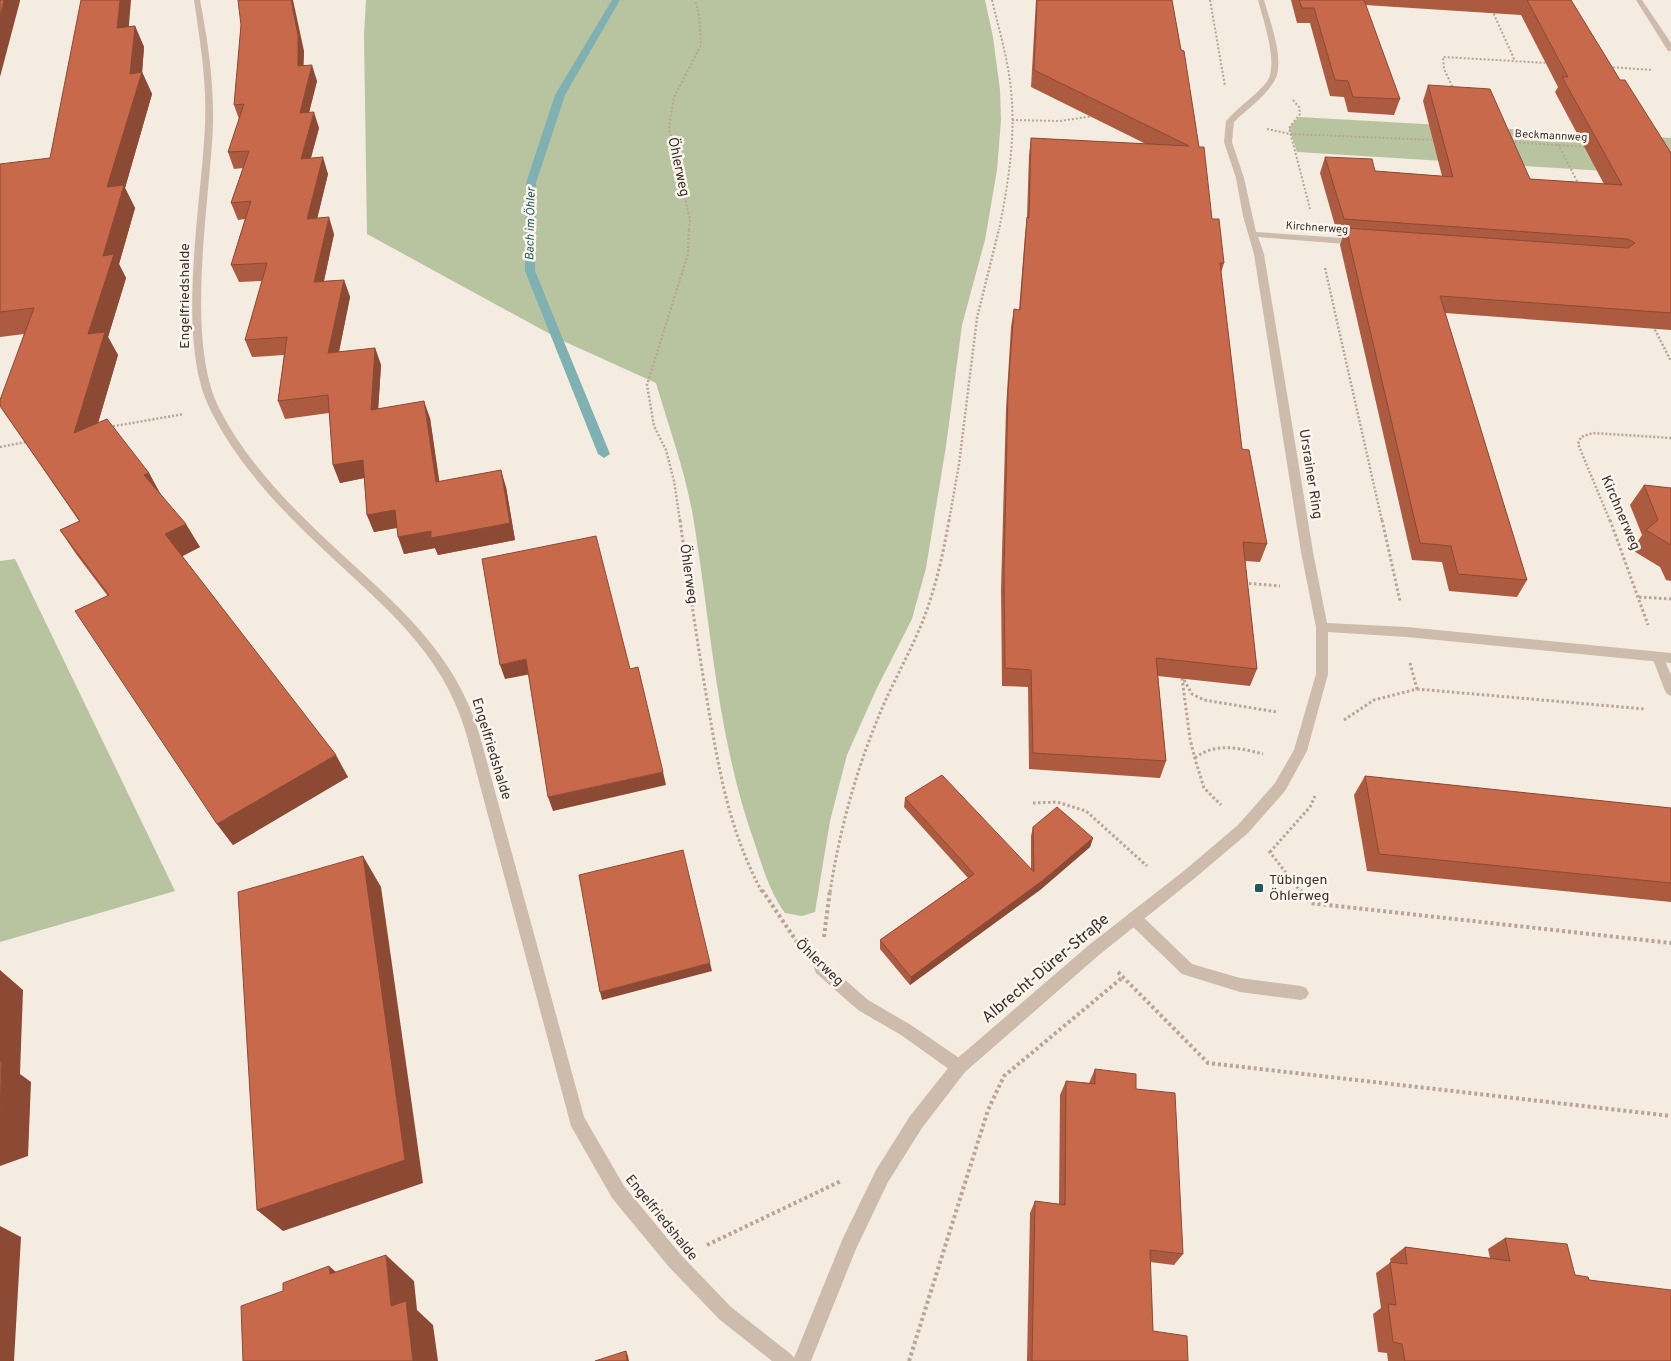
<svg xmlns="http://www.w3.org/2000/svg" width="1671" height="1361" viewBox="0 0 1671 1361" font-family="Overpass,sans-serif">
<rect width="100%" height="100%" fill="#f4ebe1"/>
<g fill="#b8c4a0">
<path d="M 366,0 L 985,0 L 993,37 L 1000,90 L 1001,120 L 997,170 L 985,240 L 962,325 L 946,446 L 926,568 L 912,619 L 876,690 L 847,755 L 830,821 L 815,912 L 802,916 L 785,913 C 770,892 763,869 755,844 C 718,741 712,636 695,529 C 688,479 670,431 656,383 L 561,340 L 367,234 L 364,35 Z"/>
<path d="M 1299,117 L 1671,138 L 1671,175 L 1297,152 L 1289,128 Z"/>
<path d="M 15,559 L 175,891 L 0,942 L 0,561 Z"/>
</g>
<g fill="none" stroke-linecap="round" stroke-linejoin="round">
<path fill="#7fb0b2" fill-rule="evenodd" d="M 612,0 L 620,0 L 565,95 L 536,183 L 535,271 L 610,454 L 604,458 L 598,454 L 525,271 L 526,183 L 555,95 Z"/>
<g stroke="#b9a596" stroke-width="2" stroke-dasharray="2 2" stroke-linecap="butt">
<path d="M 992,0 C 999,30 1008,59 1011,90 C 1016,137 1008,184 999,230"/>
<path d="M 1210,0 L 1225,86"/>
<path d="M 1492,10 L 1515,61"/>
<path d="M 1609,67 L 1653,70"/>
<path d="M 1454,90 L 1444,69 L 1443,57 L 1548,63"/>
<path d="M 1293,100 L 1299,107 L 1300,114 L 1289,128 L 1310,209"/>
<path d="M 1012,120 L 1060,121 L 1094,116"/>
<path d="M 1267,129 L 1290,134 L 1435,140"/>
<path d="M 1511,142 L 1587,147"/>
<path d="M 1558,144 L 1579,185"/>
<path d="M 689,230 L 690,220 L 669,127 L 674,97 L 701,45 L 699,15 L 695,0"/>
</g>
<g stroke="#b9a596" stroke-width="2.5" stroke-dasharray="2 2" stroke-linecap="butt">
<path d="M 1325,268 L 1382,521"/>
<path d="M 1653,326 L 1671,361"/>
<path d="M 109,427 L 184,414"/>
<path d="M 0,447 L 26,442"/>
<path d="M 680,521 L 674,481 L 666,450 L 654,426 L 647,385 L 688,254 L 689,229"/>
<path d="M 949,521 L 959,464 L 977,318 L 999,229"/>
<path d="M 1610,521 L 1578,444 L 1581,437 L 1593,433 L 1671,438"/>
</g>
<g stroke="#b9a596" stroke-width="3" stroke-dasharray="2.5 2.5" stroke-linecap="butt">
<path d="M 680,520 C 688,580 697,640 707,700 C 719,770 728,828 762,892"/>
<path d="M 1382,520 L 1400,601"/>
<path d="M 1610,520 L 1648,625"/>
<path d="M 1244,583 L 1280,586"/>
<path d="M 1639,597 L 1671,599"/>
<path d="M 1182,678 L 1190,739 L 1195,759 L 1204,788 L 1221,805"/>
<path d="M 1184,680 L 1192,694 L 1204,700 L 1277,712"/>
<path d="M 1417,689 L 1645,709"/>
<path d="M 1344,720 L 1374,700 L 1417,689 L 1410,663"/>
<path d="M 1195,758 C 1215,742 1240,748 1263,754"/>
<path d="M 1033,803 L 1057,802 L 1086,811 L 1147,866"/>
<path d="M 1269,851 L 1301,892"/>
<path d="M 1270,852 L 1310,807 L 1315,796"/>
<path d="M 830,892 C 839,834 854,777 876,723 C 889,689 908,657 922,623 C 935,590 943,555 949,520"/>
</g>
<g stroke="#b9a596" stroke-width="4" stroke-dasharray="3 3" stroke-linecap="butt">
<path d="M 762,890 L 799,945"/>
<path d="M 1300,890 L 1310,903 L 1671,943"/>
<path d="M 824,937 L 830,890"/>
<path d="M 1118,972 L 1208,1063 L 1671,1116"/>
<path d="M 707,1245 L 841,1181"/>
<path d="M 909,1361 L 988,1110 L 1004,1076 L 1123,977"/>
</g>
<g fill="#cdbbac" fill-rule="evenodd">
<path d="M 1134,912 L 1139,913 L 1192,964 L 1240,978 L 1301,986 L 1306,988 L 1309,993 L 1306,998 L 1301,1000 L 1240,992 L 1182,974 L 1129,923 L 1127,918 L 1129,913 Z"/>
<path d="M 821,961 L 826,963 L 868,1000 L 911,1025 L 965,1062 L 967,1067 L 965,1072 L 959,1075 L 953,1072 L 901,1035 L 858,1010 L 816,973 L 814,968 L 816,963 Z"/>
</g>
<path fill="#cdbbac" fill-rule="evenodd" d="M 1658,652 L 1662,654 L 1671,675 L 1671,696 L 1667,694 L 1665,691 L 1652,657 L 1654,654 Z"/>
<g fill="#cdbbac" fill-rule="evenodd">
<path d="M 194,0 L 200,0 C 208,41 214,83 213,125 C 210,203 184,341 220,410 C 250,468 299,515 347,559 C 404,611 456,657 479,733 L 584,1117 L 624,1186 L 681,1255 L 731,1307 L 792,1355 L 794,1358 L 843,1238 L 876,1170 L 910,1116 L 953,1062 L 1089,945 L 1185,870 L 1238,825 L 1275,783 L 1294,750 L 1316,674 L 1316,627 L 1301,552 L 1254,254 L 1243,216 L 1236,178 L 1224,142 L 1226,121 C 1238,107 1254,97 1266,83 C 1280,66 1263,20 1258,0 L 1264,0 C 1270,22 1287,64 1273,83 C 1264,98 1246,110 1234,122 L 1232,142 L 1244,178 L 1256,232 L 1357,239 L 1361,242 L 1357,245 L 1258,237 L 1264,254 L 1313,552 L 1327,623 L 1407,627 L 1671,653 L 1671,663 L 1407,637 L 1328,632 L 1328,674 L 1307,751 L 1285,791 L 1248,833 L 1195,878 L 1099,955 L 965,1072 L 922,1128 L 888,1182 L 856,1249 L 811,1361 L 772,1361 L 719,1319 L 669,1267 L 612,1198 L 571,1126 L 466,733 C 442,651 384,607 325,551 C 281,510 237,464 210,409 C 175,339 202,203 205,124 C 207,83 200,41 194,0 Z"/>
<path d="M 1636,0 L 1642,0 L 1671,43 L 1671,51 L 1668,51 Z"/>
</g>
</g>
<g fill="#ac5a40">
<path d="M 1036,0 L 1172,0 L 1181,50 L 1212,219 L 1224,263 L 1221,273 L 1242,449 L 1267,544 L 1260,562 L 1245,561 L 1257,669 L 1250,686 L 1158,676 L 1166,761 L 1160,778 L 1029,769 L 1028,687 L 1002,686 L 1001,589 L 1006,409 L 1011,327 L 1014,309 L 1019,310 L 1025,235 L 1027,217 L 1029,155 L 1031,138 L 1146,144 L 1031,87 Z"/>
<path d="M 1291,0 L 1571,0 L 1620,80 L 1671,153 L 1671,330 L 1445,313 L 1527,580 L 1517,597 L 1449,591 L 1442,562 L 1412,560 L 1340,245 L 1343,236 L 1338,236 L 1320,173 L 1325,157 L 1375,171 L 1442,176 L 1423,101 L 1428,85 L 1530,179 L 1604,184 L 1555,92 L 1558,87 L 1521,15 L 1365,5 L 1400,99 L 1394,115 L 1348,112 L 1344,97 L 1330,96 L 1310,23 L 1297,23 Z"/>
<path d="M 241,25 L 304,51 L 303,66 L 317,81 L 309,112 L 319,128 L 311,158 L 328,174 L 317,218 L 334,234 L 324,281 L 344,280 L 350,297 L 339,352 L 375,348 L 381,365 L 378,409 L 430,418 L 439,482 L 506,487 L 515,540 L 438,555 L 435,548 L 404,554 L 397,528 L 374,532 L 367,515 L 364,478 L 340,483 L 333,465 L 329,413 L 285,419 L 278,401 L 284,355 L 252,357 L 245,340 L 262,281 L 239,282 L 231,265 L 245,219 L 238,220 L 231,203 L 243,168 L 234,169 L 228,152 L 239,119 L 234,105 Z"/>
<path d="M 129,26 L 135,26 L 144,47 L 142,72 L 152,94 L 125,188 L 135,208 L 119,264 L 126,278 L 108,337 L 118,355 L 98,423 L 149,473 L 161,495 L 200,547 L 182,556 L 348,777 L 233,845 L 217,824 L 107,595 L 76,554 L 60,530 L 79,521 L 0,406 L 24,334 L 0,337 L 0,164 L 50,158 Z"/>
<path d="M 1644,485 L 1671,488 L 1671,581 L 1666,580 L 1660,567 L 1632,550 L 1642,535 L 1630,505 Z"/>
<path d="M 1365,776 L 1671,808 L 1671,902 L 1367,871 L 1354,795 Z"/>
<path d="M 905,798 L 1031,870 L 1031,836 L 1033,827 L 1093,838 L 1090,847 L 1040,890 L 910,985 L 880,949 L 880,940 L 968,878 L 904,807 Z"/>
<path d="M 1095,1069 L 1136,1089 L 1183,1254 L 1174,1265 L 1150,1262 L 1153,1331 L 1188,1361 L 1027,1361 L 1030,1213 L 1035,1201 L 1059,1204 L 1060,1095 L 1066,1081 L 1089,1083 Z"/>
<path d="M 1505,1238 L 1575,1275 L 1589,1280 L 1671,1361 L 1388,1361 L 1387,1353 L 1378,1352 L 1373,1314 L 1381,1308 L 1376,1273 L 1391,1262 L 1390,1259 L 1405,1247 L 1490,1258 L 1488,1249 Z"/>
</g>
<g fill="#8c4a34">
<path d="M 4,0 L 20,0 L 20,1 L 0,77 L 0,16 Z"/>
<path d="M 120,0 L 131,0 L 127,49 L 117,28 Z"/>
<path d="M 291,0 L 293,0 L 304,51 L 303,82 L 298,66 Z"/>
<path d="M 135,26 L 144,47 L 142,74 L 142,72 L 152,94 L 125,188 L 135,208 L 119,264 L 126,278 L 108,337 L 118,355 L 88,457 L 74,433 L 88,334 L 103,256 L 107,187 L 130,74 Z"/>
<path d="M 312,65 L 317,81 L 305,129 L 300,113 Z"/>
<path d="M 314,112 L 319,128 L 306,175 L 301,159 Z"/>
<path d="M 323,157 L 328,174 L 313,236 L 307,219 Z"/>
<path d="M 329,217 L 334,234 L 320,299 L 314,282 Z"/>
<path d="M 344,280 L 350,297 L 335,371 L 328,353 Z"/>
<path d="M 375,348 L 381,365 L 377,428 L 371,410 Z"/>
<path d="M 424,401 L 430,418 L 442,499 L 436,482 Z"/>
<path d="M 363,460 L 369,477 L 340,483 L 333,465 Z"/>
<path d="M 501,470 L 506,487 L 515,540 L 438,555 L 435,548 L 404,554 L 398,537 Z"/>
<path d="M 149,473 L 162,497 L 144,475 Z"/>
<path d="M 395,510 L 401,527 L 374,532 L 367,515 Z"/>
<path d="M 186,524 L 200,547 L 179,558 L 165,534 Z"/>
<path d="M 526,659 L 531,674 L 505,679 L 500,665 Z"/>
<path d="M 336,755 L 348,777 L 233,845 L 217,824 Z"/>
<path d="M 663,772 L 666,785 L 553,811 L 548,797 Z"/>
<path d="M 1093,838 L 1090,847 L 1040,890 L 910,985 L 911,977 Z"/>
<path d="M 363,856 L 381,887 L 423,1183 L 283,1231 L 257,1210 Z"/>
<path d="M 710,963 L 712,971 L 602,1000 L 600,992 Z"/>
<path d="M 0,970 L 23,990 L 20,1074 L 31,1082 L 28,1156 L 0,1166 Z"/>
<path d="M 0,1226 L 21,1237 L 14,1361 L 0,1361 Z"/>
<path d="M 386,1255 L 414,1281 L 417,1310 L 433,1325 L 438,1361 L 413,1361 L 391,1306 Z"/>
<path d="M 329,1266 L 360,1292 L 330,1274 Z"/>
<path d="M 626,1351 L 628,1356 L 629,1361 L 627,1361 Z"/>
</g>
<g fill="#c8694b" stroke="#8c4a34">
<path d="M 0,0 L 4,0 L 0,16 Z"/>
<path d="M 81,0 L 120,0 L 117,28 L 135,26 L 130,74 L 142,72 L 107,187 L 124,185 L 103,256 L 114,254 L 88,334 L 105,332 L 74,433 L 107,419 L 149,473 L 144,475 L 186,524 L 165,534 L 336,755 L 217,824 L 75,611 L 109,595 L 60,530 L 80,521 L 0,406 L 0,400 L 34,308 L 0,312 L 0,164 L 50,158 Z"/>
<path d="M 238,0 L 291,0 L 298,35 L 298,66 L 312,65 L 300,113 L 314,112 L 301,159 L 323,157 L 307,219 L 329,217 L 314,282 L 344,280 L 328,353 L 375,348 L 371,410 L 424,401 L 436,482 L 501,470 L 510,523 L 431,538 L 431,531 L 398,537 L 395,510 L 367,515 L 363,460 L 333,465 L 328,395 L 278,401 L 287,337 L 245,340 L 267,263 L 231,265 L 251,201 L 231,203 L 249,151 L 228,152 L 244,104 L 234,105 L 241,25 Z"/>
<path d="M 1037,0 L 1172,0 L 1181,50 L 1184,51 L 1199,147 L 1204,147 L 1212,219 L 1219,219 L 1224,263 L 1220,263 L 1242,449 L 1249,450 L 1267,544 L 1243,542 L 1257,669 L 1156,658 L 1166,761 L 1033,753 L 1031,670 L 1005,668 L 1004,571 L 1008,391 L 1014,309 L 1020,310 L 1027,217 L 1029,218 L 1031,138 L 1189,146 L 1034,70 Z"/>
<path d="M 1299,0 L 1364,0 L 1400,99 L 1353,97 L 1348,81 L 1335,80 L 1314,8 L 1302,8 Z"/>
<path d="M 1527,0 L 1571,0 L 1620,80 L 1625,80 L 1671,153 L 1671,313 L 1440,296 L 1527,580 L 1458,574 L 1451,546 L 1420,543 L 1346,228 L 1628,248 L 1635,243 L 1628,239 L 1344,219 L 1325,157 L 1372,159 L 1375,171 L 1453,177 L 1428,85 L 1490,89 L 1530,179 L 1622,185 L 1562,77 L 1568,77 Z"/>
<path d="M 1644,485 L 1671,488 L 1671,545 L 1646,530 L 1658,520 Z"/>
<path d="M 596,536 L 630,669 L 638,667 L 663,772 L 548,797 L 526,659 L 500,665 L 482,559 Z"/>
<path d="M 942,775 L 1034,872 L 1033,827 L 1057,807 L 1093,838 L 1042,881 L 911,977 L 880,940 L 974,874 L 905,798 Z"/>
<path d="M 1365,776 L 1671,808 L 1671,883 L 1379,854 Z"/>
<path d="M 683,850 L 710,963 L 600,992 L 579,875 Z"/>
<path d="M 363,856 L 405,1160 L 257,1210 L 238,892 Z"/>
<path d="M 0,1061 L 2,1061 L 0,1115 Z"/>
<path d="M 1095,1069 L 1136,1074 L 1136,1089 L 1175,1093 L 1183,1254 L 1150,1250 L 1153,1331 L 1187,1336 L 1188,1361 L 1032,1361 L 1035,1201 L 1065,1205 L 1066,1081 L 1095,1084 Z"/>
<path d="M 1505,1238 L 1567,1244 L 1575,1275 L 1588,1277 L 1589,1280 L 1671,1290 L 1671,1361 L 1405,1361 L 1402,1344 L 1393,1342 L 1388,1304 L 1396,1305 L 1390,1262 L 1407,1264 L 1405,1247 L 1510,1261 Z"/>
<path d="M 386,1255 L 391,1306 L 406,1301 L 413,1361 L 243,1361 L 241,1306 L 283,1291 L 283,1283 L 329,1266 L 330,1274 Z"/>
<path d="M 626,1351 L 627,1361 L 595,1361 Z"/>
</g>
<rect fill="#1f5a5e" stroke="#fbf5ee" stroke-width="2" x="1254" y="883" width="10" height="10" rx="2.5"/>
<g text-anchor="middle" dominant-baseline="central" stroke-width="5" stroke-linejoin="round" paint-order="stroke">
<g font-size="11" fill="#3b302b" stroke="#fbf5ee">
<text transform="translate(1551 136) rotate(3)">Beckmannweg</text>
<text transform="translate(1317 228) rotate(4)">Kirchnerweg</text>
</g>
<g font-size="12" font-style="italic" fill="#1f5a5e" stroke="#fbf5ee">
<text transform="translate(531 224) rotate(-89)">Bach im Öhler</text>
</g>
<g font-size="14" fill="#3b302b" stroke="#fbf5ee">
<text transform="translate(678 167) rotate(78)">Öhlerweg</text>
<text transform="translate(185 296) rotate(-90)">Engelfriedshalde</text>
<text transform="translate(1310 474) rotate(81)">Ursrainer Ring</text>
<text transform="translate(1620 513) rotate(67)">Kirchnerweg</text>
<text transform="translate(688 574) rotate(82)">Öhlerweg</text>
<text transform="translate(491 749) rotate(73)">Engelfriedshalde</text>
<text transform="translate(819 963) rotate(44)">Öhlerweg</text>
<text transform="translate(661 1218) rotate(51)">Engelfriedshalde</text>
</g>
<g font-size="14" fill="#3b302b" stroke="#fbf5ee" text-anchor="start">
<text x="1269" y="880">Tübingen<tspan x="1269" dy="16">Öhlerweg</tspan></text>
</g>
<g font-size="16" fill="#3b302b" stroke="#fbf5ee">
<text transform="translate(1046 969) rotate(-40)">Albrecht-Dürer-Straße</text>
</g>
</g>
</svg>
